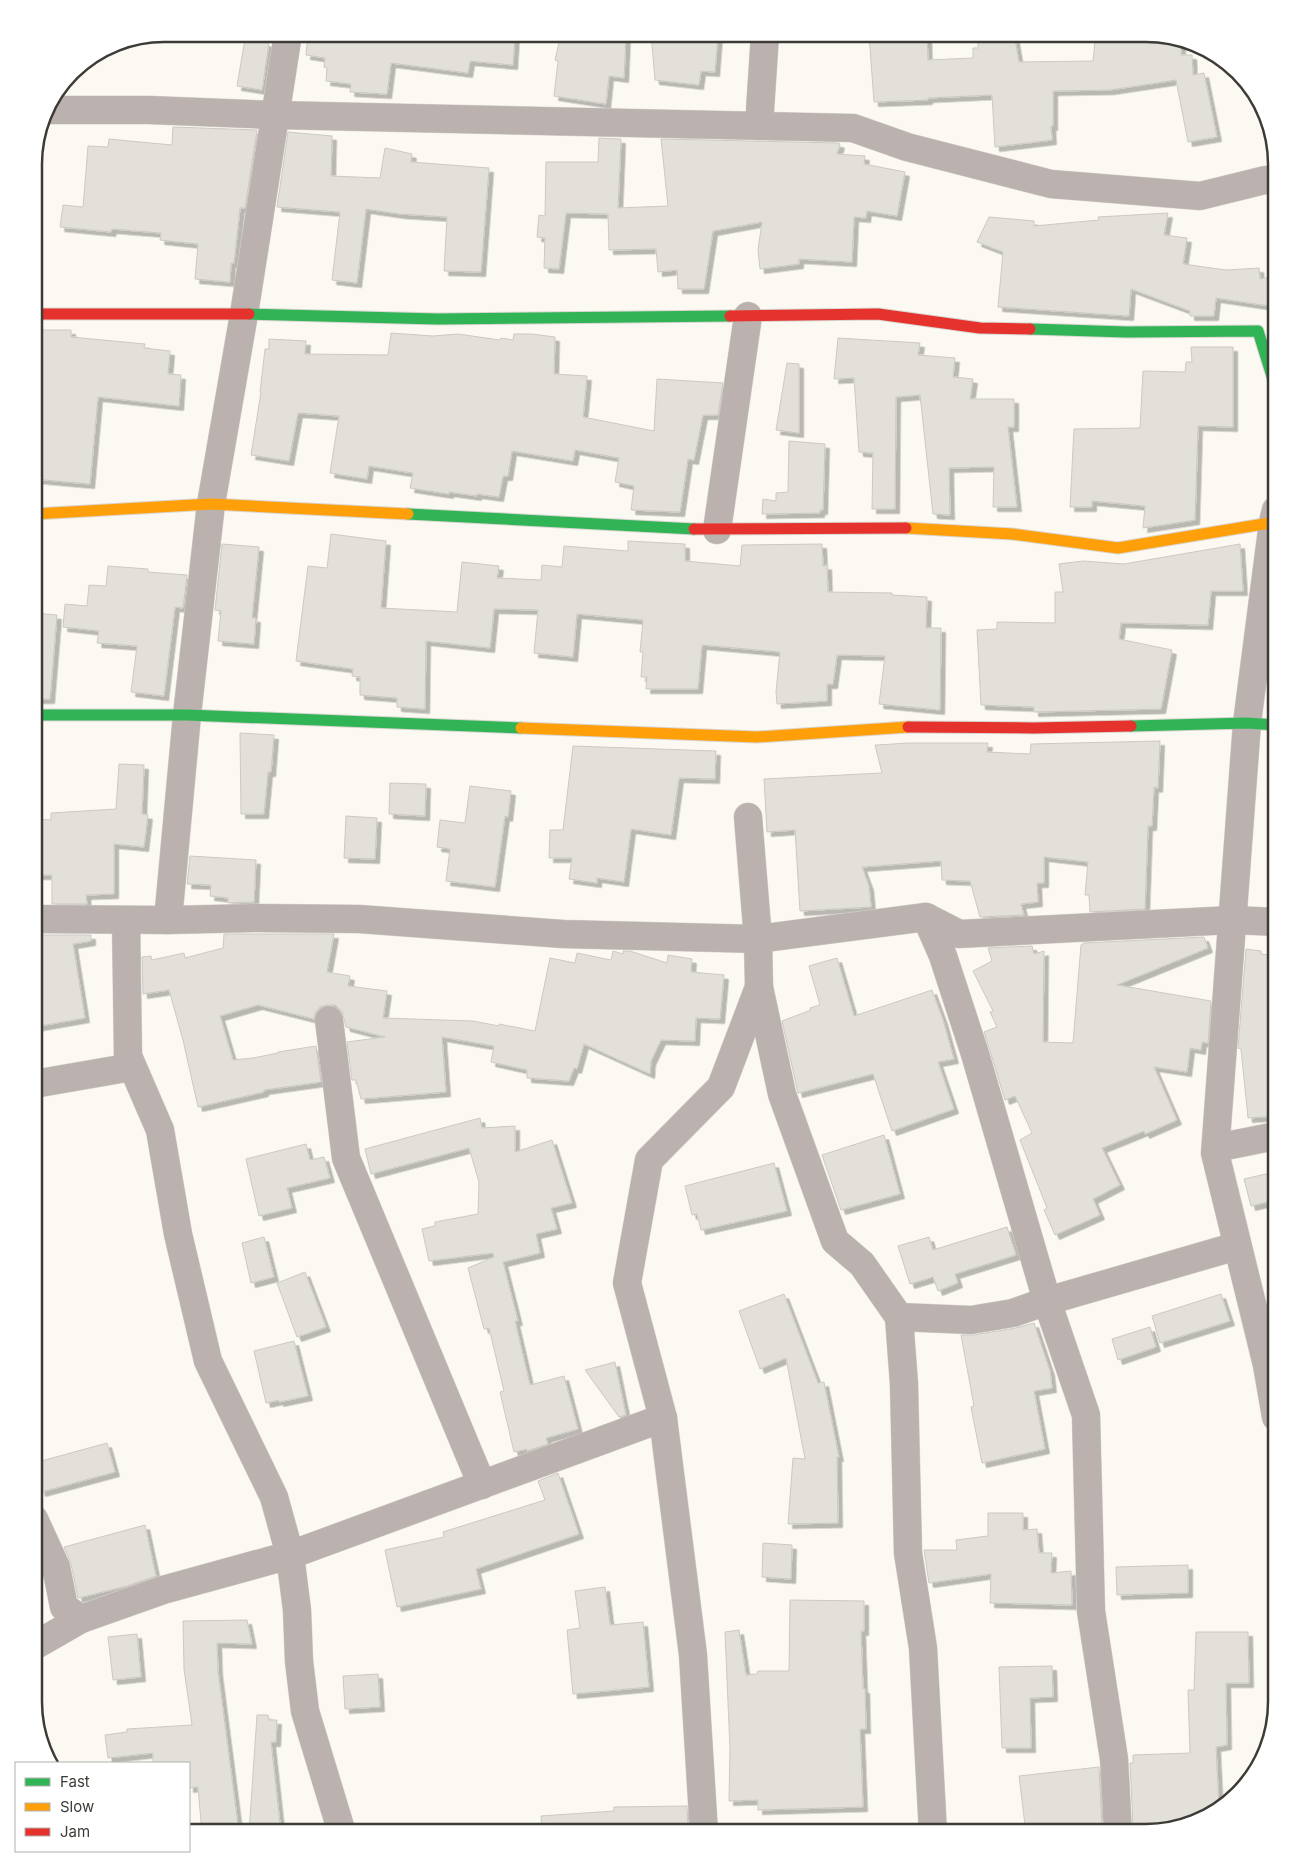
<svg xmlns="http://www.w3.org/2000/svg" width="1310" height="1867" viewBox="0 0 1310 1867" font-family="Inter,sans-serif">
<defs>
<filter id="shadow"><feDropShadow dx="4.5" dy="4.5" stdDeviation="0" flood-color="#0004"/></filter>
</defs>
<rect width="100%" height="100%" fill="#fcf9f2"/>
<g fill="#e3e0da" stroke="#ccc9c4" filter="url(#shadow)">
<path d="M 308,34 L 515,34 L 513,65 L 470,61 L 468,73 L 391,63 L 387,94 L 350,92 L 351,84 L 326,81 L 327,68 L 324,67 L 325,58 L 306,55 Z"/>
<path d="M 561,34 L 626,34 L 624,78 L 609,76 L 606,104 L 554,96 L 558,61 L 555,60 Z"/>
<path d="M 651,34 L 718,34 L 715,72 L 701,71 L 699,85 L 655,80 Z"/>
<path d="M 869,34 L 895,34 L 896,38 L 927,36 L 928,60 L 973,58 L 973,48 L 978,48 L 978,34 L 1014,34 L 1019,62 L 1093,61 L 1095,41 L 1123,42 L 1123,34 L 1153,34 L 1181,42 L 1181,55 L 1192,55 L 1193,75 L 1204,73 L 1217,137 L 1188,142 L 1176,80 L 1110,90 L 1053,91 L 1053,126 L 1051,126 L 1052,140 L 995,147 L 992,95 L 928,98 L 928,100 L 874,102 Z"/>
<path d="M 245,39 L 269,43 L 262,90 L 237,86 Z"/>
<path d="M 173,127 L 257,130 L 245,208 L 240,208 L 234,263 L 231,263 L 230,282 L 195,279 L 198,244 L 160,240 L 161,233 L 112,229 L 111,232 L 60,227 L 63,205 L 83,207 L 88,146 L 108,147 L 109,139 L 172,145 Z"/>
<path d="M 288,132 L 332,136 L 331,176 L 380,178 L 385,148 L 412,154 L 411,162 L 489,168 L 481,272 L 444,271 L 447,217 L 400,214 L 366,209 L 357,283 L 332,280 L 340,212 L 277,207 Z"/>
<path d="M 599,138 L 621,139 L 618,208 L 668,206 L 661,139 L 838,143 L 840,144 L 837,154 L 865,156 L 864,164 L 905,172 L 897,216 L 867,211 L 866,218 L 854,217 L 852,262 L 799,259 L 799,264 L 760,269 L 758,250 L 762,222 L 713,231 L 704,289 L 678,289 L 677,270 L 658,272 L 656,249 L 609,250 L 608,214 L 566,213 L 559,269 L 544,268 L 545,238 L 537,237 L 539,215 L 545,216 L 546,162 L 598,162 Z"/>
<path d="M 1168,213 L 1164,235 L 1187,238 L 1183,264 L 1226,270 L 1259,268 L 1260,279 L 1276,276 L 1276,307 L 1216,298 L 1214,316 L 1190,316 L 1190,311 L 1131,289 L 1129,316 L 998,307 L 1003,252 L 977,242 L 989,217 L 1034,221 L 1034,226 L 1099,220 L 1098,217 Z"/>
<path d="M 34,330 L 71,330 L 71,337 L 145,344 L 144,348 L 170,351 L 168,374 L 181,375 L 179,406 L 98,397 L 90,484 L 34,479 Z"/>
<path d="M 391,333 L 433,336 L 458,334 L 500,340 L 501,338 L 513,340 L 514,334 L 532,334 L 555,337 L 554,374 L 587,376 L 583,417 L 654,431 L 657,379 L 723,383 L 718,415 L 703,415 L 694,460 L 688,459 L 680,512 L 631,510 L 634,486 L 615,482 L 619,458 L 575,450 L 573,461 L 512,451 L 508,476 L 503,476 L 499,497 L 477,494 L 477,496 L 449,492 L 449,494 L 410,488 L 413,473 L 369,466 L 367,479 L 330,473 L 339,416 L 298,413 L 289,461 L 251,455 L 261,392 L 260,392 L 265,349 L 269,349 L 269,339 L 306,341 L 305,354 L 388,355 Z"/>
<path d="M 838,338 L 920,343 L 918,355 L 955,358 L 953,377 L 973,379 L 970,399 L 1014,399 L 1014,427 L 1008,427 L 1017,507 L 993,507 L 994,467 L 949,468 L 950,515 L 933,514 L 920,395 L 896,397 L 895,509 L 872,509 L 873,453 L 859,452 L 854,378 L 834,379 Z"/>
<path d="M 1191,347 L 1233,347 L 1233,427 L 1198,426 L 1195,520 L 1143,528 L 1145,506 L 1092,501 L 1092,507 L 1070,507 L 1074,429 L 1140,428 L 1143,371 L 1185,372 L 1186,362 L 1192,362 Z"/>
<path d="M 787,363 L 799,364 L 799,433 L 776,430 Z"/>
<path d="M 789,441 L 825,444 L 823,510 L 820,510 L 820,513 L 762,514 L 763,499 L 776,501 L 776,493 L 788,492 Z"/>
<path d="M 331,534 L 386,541 L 381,608 L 457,612 L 462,562 L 499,566 L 497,578 L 541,580 L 542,565 L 562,567 L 564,546 L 628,551 L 628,541 L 685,544 L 685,561 L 740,566 L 742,545 L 822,544 L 823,566 L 827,565 L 828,592 L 892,593 L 892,595 L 927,597 L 926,628 L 941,628 L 940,710 L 879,704 L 885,656 L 837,655 L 833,684 L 827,684 L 827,701 L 777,704 L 776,692 L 780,652 L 702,645 L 698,689 L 646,689 L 647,677 L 641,677 L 643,652 L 640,652 L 643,620 L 577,614 L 573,657 L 534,653 L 538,610 L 494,609 L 490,648 L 426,641 L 425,709 L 397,707 L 397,698 L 360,695 L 360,677 L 352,676 L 353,669 L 296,661 L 308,566 L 327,568 Z"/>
<path d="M 222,544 L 259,547 L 252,618 L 256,618 L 254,644 L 218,641 L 221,611 L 215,610 Z"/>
<path d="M 1240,544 L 1243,591 L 1211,591 L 1208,625 L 1121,623 L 1119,639 L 1172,650 L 1161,709 L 1034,712 L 1034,707 L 981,705 L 977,630 L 997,629 L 997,622 L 1055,623 L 1055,592 L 1063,592 L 1059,564 L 1083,561 L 1124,564 Z"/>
<path d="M 108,566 L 148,569 L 148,572 L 187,575 L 183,608 L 175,607 L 164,696 L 131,692 L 137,646 L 97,643 L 99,631 L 63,627 L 65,604 L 87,606 L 89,585 L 106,586 Z"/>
<path d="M 34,613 L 57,615 L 50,699 L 34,699 Z"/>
<path d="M 240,733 L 274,735 L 271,772 L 268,772 L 264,814 L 241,814 Z"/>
<path d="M 1160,741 L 1158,788 L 1154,787 L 1152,826 L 1148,826 L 1145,909 L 1090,912 L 1089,895 L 1085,895 L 1088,862 L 1044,857 L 1044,883 L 1037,883 L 1038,902 L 1021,904 L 1024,915 L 980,917 L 970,881 L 942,880 L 941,861 L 862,867 L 869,886 L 871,907 L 800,911 L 795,830 L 767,832 L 764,779 L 882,773 L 875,745 L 877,745 L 908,743 L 988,743 L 987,752 L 1030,754 L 1031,744 Z"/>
<path d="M 573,746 L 716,751 L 715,779 L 679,778 L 671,835 L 631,829 L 624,882 L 597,878 L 597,883 L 569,879 L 572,858 L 549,858 L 550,830 L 563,830 Z"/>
<path d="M 119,764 L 144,765 L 142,814 L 148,815 L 144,847 L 114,844 L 114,894 L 86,895 L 87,904 L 52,904 L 52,875 L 34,875 L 34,819 L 51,820 L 51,813 L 116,809 Z"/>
<path d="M 390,783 L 426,784 L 425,816 L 389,814 Z"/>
<path d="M 470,786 L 511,791 L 508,817 L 505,816 L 495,887 L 446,881 L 450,849 L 437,847 L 440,820 L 465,823 Z"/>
<path d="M 346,816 L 377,818 L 375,859 L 344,858 Z"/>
<path d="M 190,856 L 256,860 L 254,902 L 228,903 L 228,898 L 210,896 L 211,885 L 187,884 Z"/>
<path d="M 224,934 L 334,934 L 327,972 L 350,976 L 348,986 L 387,991 L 383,1018 L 473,1021 L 499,1026 L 499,1024 L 535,1031 L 550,958 L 575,963 L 577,953 L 611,960 L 613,951 L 623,954 L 623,951 L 630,951 L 667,963 L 668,955 L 692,959 L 691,972 L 724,975 L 720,1019 L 696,1018 L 695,1041 L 661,1040 L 651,1061 L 650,1074 L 584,1044 L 577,1069 L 574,1068 L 569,1081 L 527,1078 L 527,1070 L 491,1062 L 494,1046 L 442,1037 L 446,1092 L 361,1099 L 356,1080 L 352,1080 L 347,1042 L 385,1037 L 346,1027 L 342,1011 L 335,1005 L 327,1005 L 320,1007 L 315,1013 L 314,1019 L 258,1005 L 220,1016 L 233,1060 L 253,1058 L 278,1053 L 278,1052 L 316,1046 L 321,1082 L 264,1090 L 264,1092 L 198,1107 L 183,1040 L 169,990 L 143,994 L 142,957 L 151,956 L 152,960 L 184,953 L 185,958 L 223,948 Z"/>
<path d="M 34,935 L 91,935 L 91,941 L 73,944 L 85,1018 L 34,1027 Z"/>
<path d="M 1204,937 L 1208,948 L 1117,985 L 1211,1001 L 1208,1043 L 1202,1042 L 1201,1050 L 1190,1048 L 1187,1072 L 1154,1067 L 1177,1120 L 1145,1134 L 1144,1131 L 1102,1148 L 1120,1185 L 1093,1199 L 1100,1215 L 1055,1235 L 1044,1210 L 1047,1208 L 1020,1140 L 1032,1133 L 1015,1096 L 1005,1100 L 984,1032 L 997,1027 L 990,1012 L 993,1011 L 973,971 L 992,961 L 988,948 L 1032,946 L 1034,954 L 1044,951 L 1043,1042 L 1073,1043 L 1081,945 L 1084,943 Z"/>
<path d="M 1246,949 L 1261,951 L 1261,954 L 1276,956 L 1276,1116 L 1248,1118 L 1241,1049 L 1238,1048 Z"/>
<path d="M 837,958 L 854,1016 L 932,990 L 943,1020 L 954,1059 L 938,1062 L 954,1109 L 892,1131 L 873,1074 L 798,1093 L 782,1021 L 811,1010 L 810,1008 L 820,1005 L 809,966 Z"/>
<path d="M 480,1118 L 482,1128 L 515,1126 L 515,1152 L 552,1140 L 572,1203 L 551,1208 L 557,1229 L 536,1234 L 540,1253 L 503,1262 L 518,1321 L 515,1321 L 530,1385 L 564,1376 L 578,1429 L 546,1438 L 548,1444 L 527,1451 L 527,1449 L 514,1452 L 500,1392 L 504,1391 L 489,1328 L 484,1329 L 468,1268 L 494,1257 L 493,1253 L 429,1261 L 422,1229 L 435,1226 L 435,1222 L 478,1214 L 479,1182 L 469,1148 L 371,1174 L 365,1149 Z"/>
<path d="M 884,1135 L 900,1194 L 841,1210 L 822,1155 Z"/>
<path d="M 306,1144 L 310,1160 L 324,1157 L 330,1178 L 287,1188 L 292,1208 L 259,1216 L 246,1159 Z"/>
<path d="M 774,1163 L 787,1211 L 701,1230 L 697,1214 L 692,1215 L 685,1186 Z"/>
<path d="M 1270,1173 L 1276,1200 L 1251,1206 L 1244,1179 Z"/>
<path d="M 1007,1227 L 1016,1255 L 955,1274 L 958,1283 L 938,1291 L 933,1277 L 910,1284 L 898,1246 L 929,1237 L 933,1250 Z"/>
<path d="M 264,1237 L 274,1277 L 251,1283 L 242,1243 Z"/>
<path d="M 305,1272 L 326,1327 L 297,1337 L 277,1283 Z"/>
<path d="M 784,1294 L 818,1383 L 824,1382 L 839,1457 L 837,1457 L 838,1523 L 788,1524 L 793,1458 L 805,1459 L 786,1358 L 760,1369 L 739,1311 Z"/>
<path d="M 1221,1294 L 1230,1321 L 1160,1343 L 1152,1316 Z"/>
<path d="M 1034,1323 L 1050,1371 L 1052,1388 L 1034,1391 L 1045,1449 L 982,1463 L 971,1407 L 974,1406 L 961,1335 L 973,1335 L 1016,1328 Z"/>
<path d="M 1150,1327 L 1156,1347 L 1118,1360 L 1112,1339 Z"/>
<path d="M 294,1341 L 308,1396 L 279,1402 L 279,1400 L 266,1403 L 254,1351 Z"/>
<path d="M 615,1362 L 626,1415 L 619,1417 L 585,1370 Z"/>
<path d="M 107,1443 L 115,1472 L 41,1492 L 34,1463 Z"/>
<path d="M 558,1473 L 579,1534 L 476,1569 L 481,1589 L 397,1607 L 385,1550 L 444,1537 L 443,1532 L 545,1500 L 538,1481 Z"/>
<path d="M 988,1513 L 1023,1513 L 1023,1530 L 1037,1529 L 1039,1553 L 1052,1553 L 1051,1573 L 1071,1571 L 1072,1605 L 990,1603 L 991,1574 L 929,1583 L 924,1550 L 957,1550 L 956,1540 L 988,1536 Z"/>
<path d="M 145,1525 L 156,1576 L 127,1586 L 78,1598 L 71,1564 L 64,1547 Z"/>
<path d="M 763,1543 L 792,1545 L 791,1579 L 762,1577 Z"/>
<path d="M 1188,1565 L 1188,1593 L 1117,1595 L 1116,1567 Z"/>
<path d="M 605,1587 L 610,1625 L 643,1622 L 649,1687 L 573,1694 L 567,1630 L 580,1628 L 575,1591 Z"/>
<path d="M 790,1600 L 864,1601 L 864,1631 L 861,1631 L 863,1689 L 865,1689 L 866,1729 L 860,1729 L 863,1807 L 758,1810 L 758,1800 L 729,1801 L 730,1749 L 725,1632 L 739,1630 L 746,1675 L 757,1674 L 758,1671 L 789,1671 Z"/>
<path d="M 247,1620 L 252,1644 L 217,1643 L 218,1671 L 239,1833 L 202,1833 L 198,1787 L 189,1788 L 189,1763 L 153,1763 L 153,1753 L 108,1758 L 105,1735 L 127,1732 L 127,1729 L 192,1725 L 184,1669 L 183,1621 Z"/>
<path d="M 1196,1632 L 1248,1632 L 1249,1683 L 1226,1683 L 1227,1745 L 1216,1747 L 1219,1808 L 1211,1816 L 1185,1822 L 1133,1825 L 1130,1763 L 1133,1763 L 1133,1755 L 1190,1753 L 1188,1690 L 1194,1690 Z"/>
<path d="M 137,1634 L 141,1677 L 113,1680 L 108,1637 Z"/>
<path d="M 1052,1666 L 1053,1697 L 1030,1698 L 1031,1748 L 1002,1748 L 999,1667 Z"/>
<path d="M 378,1674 L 380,1707 L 345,1709 L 343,1676 Z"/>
<path d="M 257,1715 L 268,1715 L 269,1720 L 277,1720 L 276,1742 L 271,1742 L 281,1833 L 249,1833 Z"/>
<path d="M 1099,1767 L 1102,1827 L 1053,1833 L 1026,1833 L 1019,1776 Z"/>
<path d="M 687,1806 L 688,1833 L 542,1833 L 541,1816 L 614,1811 L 614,1807 Z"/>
</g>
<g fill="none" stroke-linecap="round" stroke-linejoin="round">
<g stroke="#d9d6d1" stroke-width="29">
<g id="street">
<path d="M 46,110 L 149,110 L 275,115 L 853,128 L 907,147 L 1051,184 L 1200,196 L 1265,180 L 1276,181"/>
<path d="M 759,126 L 765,34"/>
<path d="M 717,530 L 748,316"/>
<path d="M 748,817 L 758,939 L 759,987 L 782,1094 L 835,1241 L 862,1264 L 899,1317 L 904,1384 L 908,1553 L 923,1648 L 933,1833"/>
<path d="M 926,917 L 943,956 L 975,1054 L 1047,1301 L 1086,1415 L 1091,1611 L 1114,1759 L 1118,1833"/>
<path d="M 34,919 L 168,920 L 187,715 L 211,504 L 244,314 L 288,34"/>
<path d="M 126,920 L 128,1056 L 160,1130 L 178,1234 L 208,1361 L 274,1497 L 290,1555 L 297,1610 L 299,1661 L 305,1711 L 342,1833"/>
<path d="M 168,920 L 256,918 L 359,919 L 563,934 L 758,939 L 926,917 L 959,934 L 1232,920 L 1276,922"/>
<path d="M 329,1020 L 346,1158 L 482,1485"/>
<path d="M 34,1084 L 132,1067"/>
<path d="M 1216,1148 L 1276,1136"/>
<path d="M 899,1317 L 971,1320 L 1013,1313 L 1047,1301 L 1237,1246"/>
<path d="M 1276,1417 L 1267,1365 L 1215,1153 L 1247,723 L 1273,522 L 1276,510"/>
<path d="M 81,1619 L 163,1590 L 290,1555 L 663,1418"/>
<path d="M 34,1646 L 81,1619 L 64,1607 L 56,1567 L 34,1519"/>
<path d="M 704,1833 L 693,1655 L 663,1418 L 627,1283 L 649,1160 L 721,1087 L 759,987"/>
</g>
</g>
<g stroke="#d9d6d1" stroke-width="13">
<g id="fast">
<path d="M 249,314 L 437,319 L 730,316"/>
<path d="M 1030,329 L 1127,332 L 1258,331 L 1276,389"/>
<path d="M 408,514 L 694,529"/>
<path d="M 34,715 L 187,715 L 521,728"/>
<path d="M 1131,726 L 1247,723 L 1276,725"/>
</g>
</g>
<g stroke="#d9d6d1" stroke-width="13">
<g id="slow">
<path d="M 34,514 L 211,504 L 408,514"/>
<path d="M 906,528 L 1012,534 L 1118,548 L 1276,522"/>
<path d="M 521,728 L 757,737 L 908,727"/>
</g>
</g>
<g stroke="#d9d6d1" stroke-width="13">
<g id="jam">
<path d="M 34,314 L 249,314"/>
<path d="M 730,316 L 878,314 L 980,328 L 1030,329"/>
<path d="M 694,529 L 906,528"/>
<path d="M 908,727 L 1034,728 L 1131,726"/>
</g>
</g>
<use href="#street" stroke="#bbb2af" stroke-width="28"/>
<use href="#fast" stroke="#30b455" stroke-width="11"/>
<use href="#slow" stroke="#ff9f0a" stroke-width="11"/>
<use href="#jam" stroke="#e5322d" stroke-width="11"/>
</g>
<path d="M0 0H1310V1867H0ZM164 42H1146A122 122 0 0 1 1268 164V1702A122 122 0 0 1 1146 1824H164A122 122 0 0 1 42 1702V164A122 122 0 0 1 164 42Z" fill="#fff" fill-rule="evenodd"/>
<path fill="none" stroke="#3d3b35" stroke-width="2.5" d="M164 42H1146A122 122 0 0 1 1268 164V1702A122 122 0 0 1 1146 1824H164A122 122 0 0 1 42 1702V164A122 122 0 0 1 164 42Z"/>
<rect x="15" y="1762" width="175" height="90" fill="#ffffff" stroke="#b1b1ae"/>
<rect x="25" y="1778" width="25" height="8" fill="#30b455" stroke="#b1b1ae"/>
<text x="60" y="1787" font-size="15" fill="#3d3b35">Fast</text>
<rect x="25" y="1803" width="25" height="8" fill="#ff9f0a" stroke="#b1b1ae"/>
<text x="60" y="1812" font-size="15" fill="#3d3b35">Slow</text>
<rect x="25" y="1828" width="25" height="8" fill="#e5322d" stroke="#b1b1ae"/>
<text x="60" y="1837" font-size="15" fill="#3d3b35">Jam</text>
</svg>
